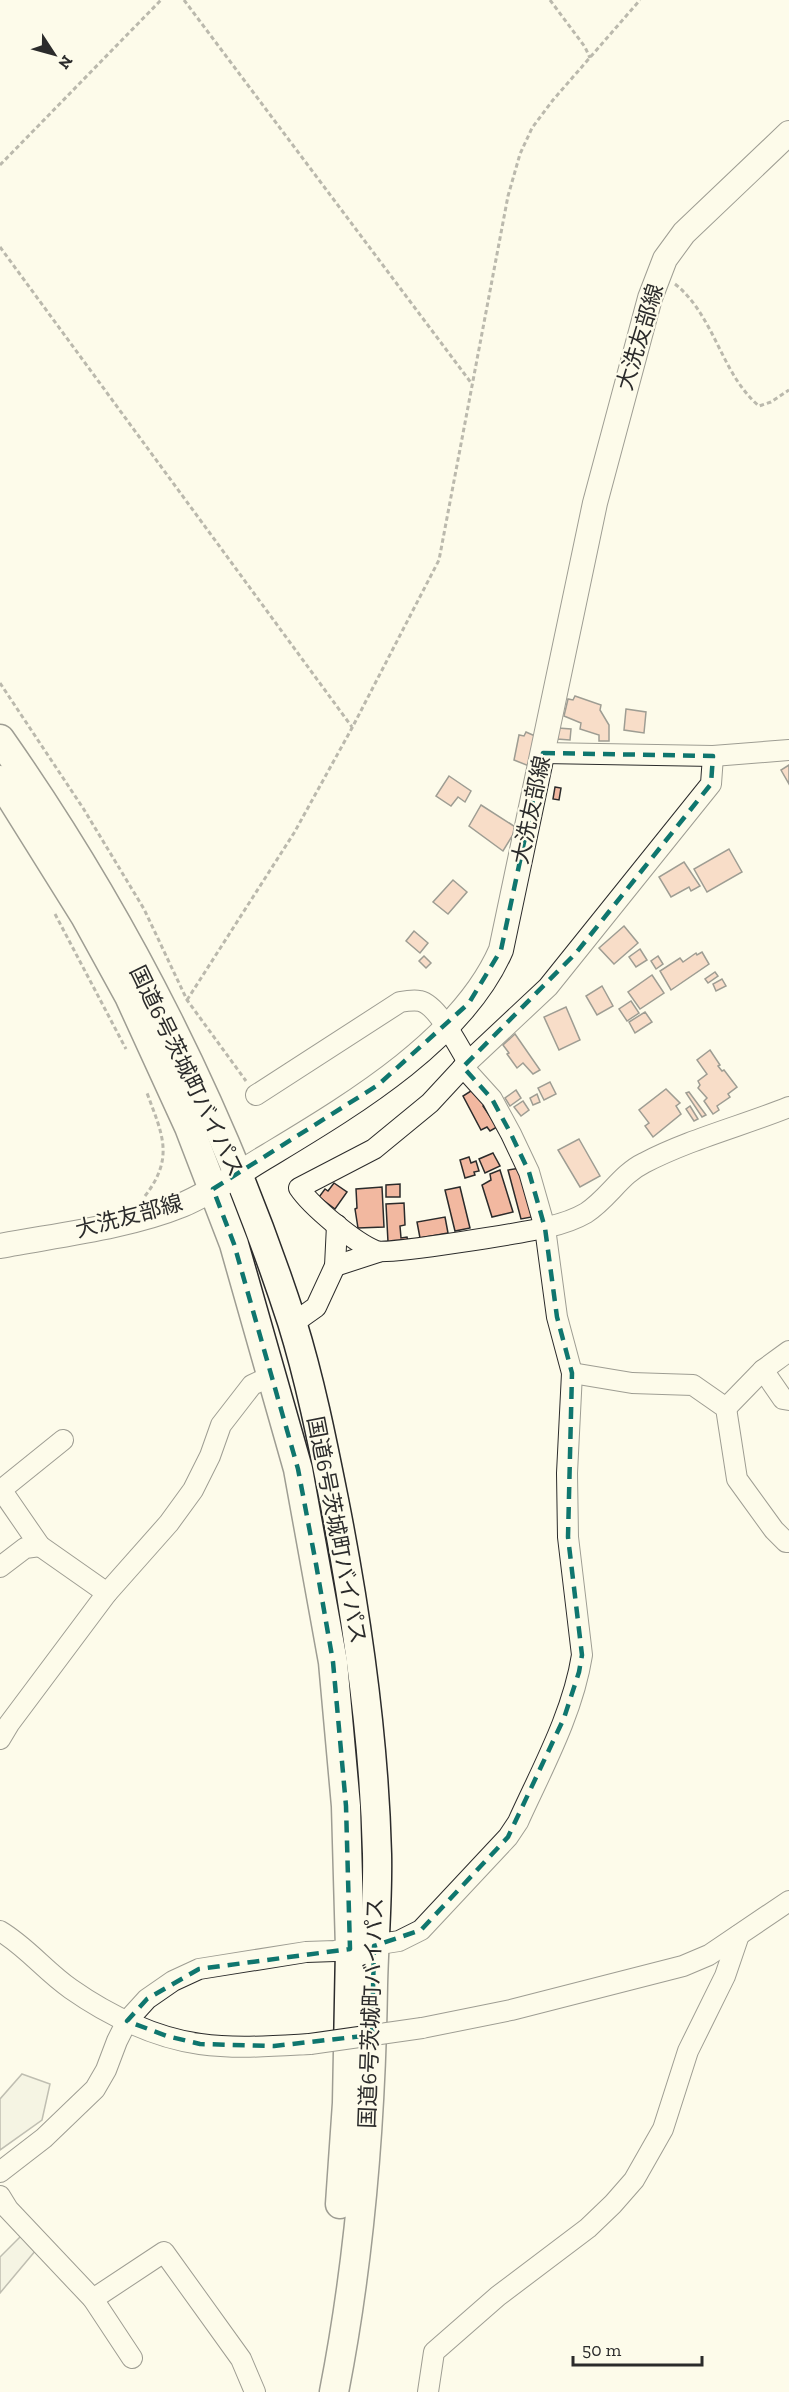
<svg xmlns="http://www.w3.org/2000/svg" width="789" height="2392" viewBox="0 0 789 2392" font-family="'Zilla Slab','Noto Sans JP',serif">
<rect width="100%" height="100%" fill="#fdfbea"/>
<g fill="#ecebdb" stroke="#74746e" stroke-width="1.5">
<path d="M 22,2074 L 50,2084 L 42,2120 L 0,2150 L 0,2099 Z"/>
<path d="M 21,2236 L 36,2250 L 0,2293 L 0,2257 Z"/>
</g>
<g fill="#f2b8a0" stroke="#2b2b2b" stroke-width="1.5">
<path d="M 575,696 L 601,705 L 600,710 L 609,725 L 609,741 L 599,741 L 599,735 L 580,729 L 581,723 L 564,716 L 568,699 L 573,700 Z"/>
<path d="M 626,709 L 646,712 L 644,733 L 624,730 Z"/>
<path d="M 558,728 L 571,729 L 570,740 L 557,739 Z"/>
<path d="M 526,732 L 535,736 L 529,766 L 514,760 L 519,735 L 524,736 Z"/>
<path d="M 789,765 L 789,784 L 781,770 Z"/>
<path d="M 449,776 L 471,791 L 465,802 L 458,797 L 451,806 L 436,796 Z"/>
<path d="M 555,787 L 561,788 L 559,800 L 553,799 Z"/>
<path d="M 481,805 L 517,828 L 503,851 L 469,826 Z"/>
<path d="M 729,849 L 742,872 L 707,892 L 694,869 Z"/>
<path d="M 684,862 L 700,886 L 691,891 L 689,887 L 671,897 L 659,877 Z"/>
<path d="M 453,880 L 467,892 L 448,914 L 433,902 Z"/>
<path d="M 624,926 L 638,943 L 614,964 L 599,948 Z"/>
<path d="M 414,931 L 428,943 L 420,953 L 406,941 Z"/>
<path d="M 640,949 L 647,960 L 636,967 L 629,957 Z"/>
<path d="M 702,952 L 709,964 L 671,990 L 660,971 L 680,958 L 683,962 L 696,953 L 697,955 Z"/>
<path d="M 424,956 L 431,963 L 426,968 L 419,961 Z"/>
<path d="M 658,956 L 663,964 L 656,969 L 651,961 Z"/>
<path d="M 715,972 L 718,976 L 708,983 L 705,979 Z"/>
<path d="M 652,975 L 664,993 L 640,1009 L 628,992 Z"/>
<path d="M 722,979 L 726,986 L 716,991 L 713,984 Z"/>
<path d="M 602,986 L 613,1006 L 597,1015 L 586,996 Z"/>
<path d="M 631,1001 L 639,1013 L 627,1021 L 619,1009 Z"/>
<path d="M 566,1007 L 580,1040 L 559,1050 L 544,1017 Z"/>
<path d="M 645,1012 L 652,1022 L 635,1033 L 629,1022 Z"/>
<path d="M 515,1034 L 540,1070 L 533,1074 L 523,1063 L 517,1068 L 507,1054 L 509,1053 L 503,1045 Z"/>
<path d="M 710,1050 L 720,1065 L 718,1066 L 722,1071 L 724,1070 L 737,1087 L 728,1094 L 730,1097 L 717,1106 L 719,1110 L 713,1114 L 704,1101 L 707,1098 L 698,1088 L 700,1085 L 698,1081 L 707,1074 L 697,1060 Z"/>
<path d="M 550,1082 L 556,1094 L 544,1100 L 538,1088 Z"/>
<path d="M 474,1089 L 485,1103 L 483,1106 L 497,1127 L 490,1131 L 487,1127 L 481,1130 L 463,1096 Z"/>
<path d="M 666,1089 L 680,1103 L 676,1106 L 681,1114 L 653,1137 L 645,1126 L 649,1123 L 639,1110 Z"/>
<path d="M 516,1090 L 521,1098 L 510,1106 L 505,1098 Z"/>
<path d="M 689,1092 L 706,1115 L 702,1117 L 686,1093 Z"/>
<path d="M 537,1094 L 540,1102 L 533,1105 L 530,1098 Z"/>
<path d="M 523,1101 L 529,1110 L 521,1116 L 514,1107 Z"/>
<path d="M 690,1106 L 698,1119 L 694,1121 L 686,1109 Z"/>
<path d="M 579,1139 L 600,1176 L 580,1187 L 558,1150 Z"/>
<path d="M 493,1153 L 500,1166 L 485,1173 L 479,1159 Z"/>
<path d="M 469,1157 L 471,1163 L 476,1161 L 479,1171 L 474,1172 L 475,1175 L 465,1178 L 460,1160 Z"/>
<path d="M 520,1168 L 537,1216 L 521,1219 L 508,1170 Z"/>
<path d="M 500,1170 L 513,1212 L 492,1217 L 482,1185 L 491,1180 L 490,1174 Z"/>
<path d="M 334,1183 L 347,1192 L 335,1209 L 319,1197 L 325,1189 L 328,1191 Z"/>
<path d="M 400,1184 L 400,1197 L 386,1197 L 386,1185 Z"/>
<path d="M 382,1187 L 384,1227 L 358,1228 L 355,1209 L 357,1208 L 356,1189 Z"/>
<path d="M 460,1187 L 470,1228 L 455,1231 L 445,1190 Z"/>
<path d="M 404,1203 L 405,1225 L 400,1226 L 401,1238 L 407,1237 L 408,1241 L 388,1242 L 386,1204 Z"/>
<path d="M 445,1217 L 448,1233 L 420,1238 L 417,1222 Z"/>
</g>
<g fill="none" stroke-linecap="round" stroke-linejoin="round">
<g stroke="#2b2b2b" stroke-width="22">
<g id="minor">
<path d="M 543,753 L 713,756 L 789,750"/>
<path d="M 713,756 L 711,784 L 548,987 L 468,1062 L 430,1103 L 374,1149 L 299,1188 C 311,1206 355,1243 376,1251 C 388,1255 527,1232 548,1227 C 561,1224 574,1220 586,1213 C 608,1199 621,1174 644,1163 C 690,1139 742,1126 789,1107"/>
<path d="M 256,1095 L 400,1002 C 406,1001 414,1000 420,1001 C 438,1005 458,1046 468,1062"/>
<path d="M 335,1266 L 378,1252"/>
<path d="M 292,1324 L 316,1307 L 335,1266 L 337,1225"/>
<path d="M 763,1370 L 783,1399 L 789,1400"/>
<path d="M 572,1373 L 632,1383 L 693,1385 L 726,1408 L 737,1479 L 774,1530 L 786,1542 L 789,1542"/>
<path d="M 726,1408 L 763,1370 L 789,1351"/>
<path d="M 0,1488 L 40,1546 L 107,1593"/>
<path d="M 1,1490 L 63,1440"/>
<path d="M 0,1567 L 25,1548 L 40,1546"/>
<path d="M 0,1739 L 9,1724 L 107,1593 L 169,1523 L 193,1490 L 210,1456 L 221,1425 L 252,1385 L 271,1376"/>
<path d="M 0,1931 C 27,1947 45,1971 71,1989 C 108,2015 155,2038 200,2044 C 236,2049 274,2046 310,2044"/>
<path d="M 422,2028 L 511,2010 L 683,1966 L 709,1955 L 789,1901"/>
<path d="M 0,2172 L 44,2138 L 95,2089 L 106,2070 L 117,2041 L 127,2021 L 147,1999 L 173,1981 L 199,1969 L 306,1952 L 335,1951 L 399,1941 L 421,1930 L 508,1837 L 518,1822 C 542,1769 573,1713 582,1655 L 568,1537 L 567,1473 L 572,1373 L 557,1317 L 545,1228 L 529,1172 L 511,1134 L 492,1099 L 463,1067"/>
<path d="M 0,2196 L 8,2209 L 93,2299 L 132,2358"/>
<path d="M 93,2299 L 164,2252 L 241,2359 L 255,2392"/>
<path d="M 428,2392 L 434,2352 L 498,2296 L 588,2228 L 613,2204 L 634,2180 L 663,2129 L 688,2051 L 725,1976 L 739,1935"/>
</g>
</g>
<g stroke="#2b2b2b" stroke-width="26">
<path id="major" d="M 0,1246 C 58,1235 128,1227 182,1205 C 213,1192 240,1172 269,1155 C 350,1106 462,1040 501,950 L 595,503 L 650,298 L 665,259 L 684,233 L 789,133"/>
</g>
<g stroke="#2b2b2b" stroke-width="31">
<g id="highway">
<path d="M 0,739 C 125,917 225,1115 292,1322 C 310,1380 322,1440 334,1500 C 357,1617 374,1735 377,1854 C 378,1898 374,1941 373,1985 C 371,2120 360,2259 334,2392"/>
<path d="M 0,780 L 85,916 L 129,996 L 189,1127 L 234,1244 L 298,1469 L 333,1662 L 346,1806 L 350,1949 L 347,2103 L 340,2204"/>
</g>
</g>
<g stroke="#6a6964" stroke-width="3" stroke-dasharray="4.5 3" stroke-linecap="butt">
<path d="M 184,0 L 472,384"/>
<path d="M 550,0 L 585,47 L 590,58"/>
<path d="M 0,165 L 161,0"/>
<path d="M 0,247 L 352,727"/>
<path d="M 675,284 C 715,316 721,374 759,406 L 771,402 L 789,390"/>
<path d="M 0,683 L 83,808 L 144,909 L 187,1000 L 246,1081"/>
<path d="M 55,914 L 126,1049"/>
<path d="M 187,1000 L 294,833 L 352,728 L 439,560 L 508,196 L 520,154 L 532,128 L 553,100 L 640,0"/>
<path d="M 145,1196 C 175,1157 162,1134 147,1093"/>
</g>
<use href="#minor" stroke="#fdfbea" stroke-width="20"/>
<use href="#major" stroke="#fdfbea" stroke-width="24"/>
<use href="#highway" stroke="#fdfbea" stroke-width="28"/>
<g stroke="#2b2b2b" stroke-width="22" stroke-linecap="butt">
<path id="minor-bridge" d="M 310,2044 L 422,2028"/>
</g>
<use href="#minor-bridge" stroke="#fdfbea" stroke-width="20"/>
</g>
<path d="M0 0H789V2392H0ZM 543,753 L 713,756 L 711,784 L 576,953 L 463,1067 L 492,1099 L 511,1134 L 529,1172 L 545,1228 L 557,1317 L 572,1373 L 568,1537 L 582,1655 L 579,1672 L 564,1718 L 508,1837 L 421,1930 L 374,1946 L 372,2035 L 274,2046 L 200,2044 L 167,2036 L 127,2021 L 147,1999 L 199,1969 L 350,1949 L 346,1806 L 333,1662 L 316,1564 L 298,1469 L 234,1244 L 213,1189 L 378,1085 L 469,1003 L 501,950 Z" fill="#fdfbea" fill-opacity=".55" fill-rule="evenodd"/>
<path fill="none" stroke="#0f766e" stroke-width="4.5" stroke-dasharray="12 8" stroke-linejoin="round" d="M 543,753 L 713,756 L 711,784 L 576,953 L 463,1067 L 492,1099 L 511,1134 L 529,1172 L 545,1228 L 557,1317 L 572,1373 L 568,1537 L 582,1655 L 579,1672 L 564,1718 L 508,1837 L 421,1930 L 374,1946 L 372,2035 L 274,2046 L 200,2044 L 167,2036 L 127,2021 L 147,1999 L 199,1969 L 350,1949 L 346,1806 L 333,1662 L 316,1564 L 298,1469 L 234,1244 L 213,1189 L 378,1085 L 469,1003 L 501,950 Z"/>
<g text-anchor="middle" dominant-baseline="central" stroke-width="4.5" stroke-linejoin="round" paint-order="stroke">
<g font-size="22" fill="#2b2b2b" stroke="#fdfbea">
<text transform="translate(640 337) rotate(-73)">大洗友部線</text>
<text transform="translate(531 810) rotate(-78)">大洗友部線</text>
<text transform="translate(187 1071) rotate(64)">国道6号茨城町バイパス</text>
<text transform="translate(129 1216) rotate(-15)">大洗友部線</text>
<text transform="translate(337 1530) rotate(79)">国道6号茨城町バイパス</text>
<text transform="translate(371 2013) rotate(-88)">国道6号茨城町バイパス</text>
</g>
</g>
<g transform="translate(54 54) rotate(126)" stroke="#fdfbea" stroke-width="4.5" paint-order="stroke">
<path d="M0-4.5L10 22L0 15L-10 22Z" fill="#2b2b2b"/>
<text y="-9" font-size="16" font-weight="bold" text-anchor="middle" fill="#2b2b2b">N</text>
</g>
<path d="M573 2356v9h129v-9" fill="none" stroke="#2b2b2b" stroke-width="3"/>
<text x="582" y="2356" font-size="18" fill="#2b2b2b" stroke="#fdfbea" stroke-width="4.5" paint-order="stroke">50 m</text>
</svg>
